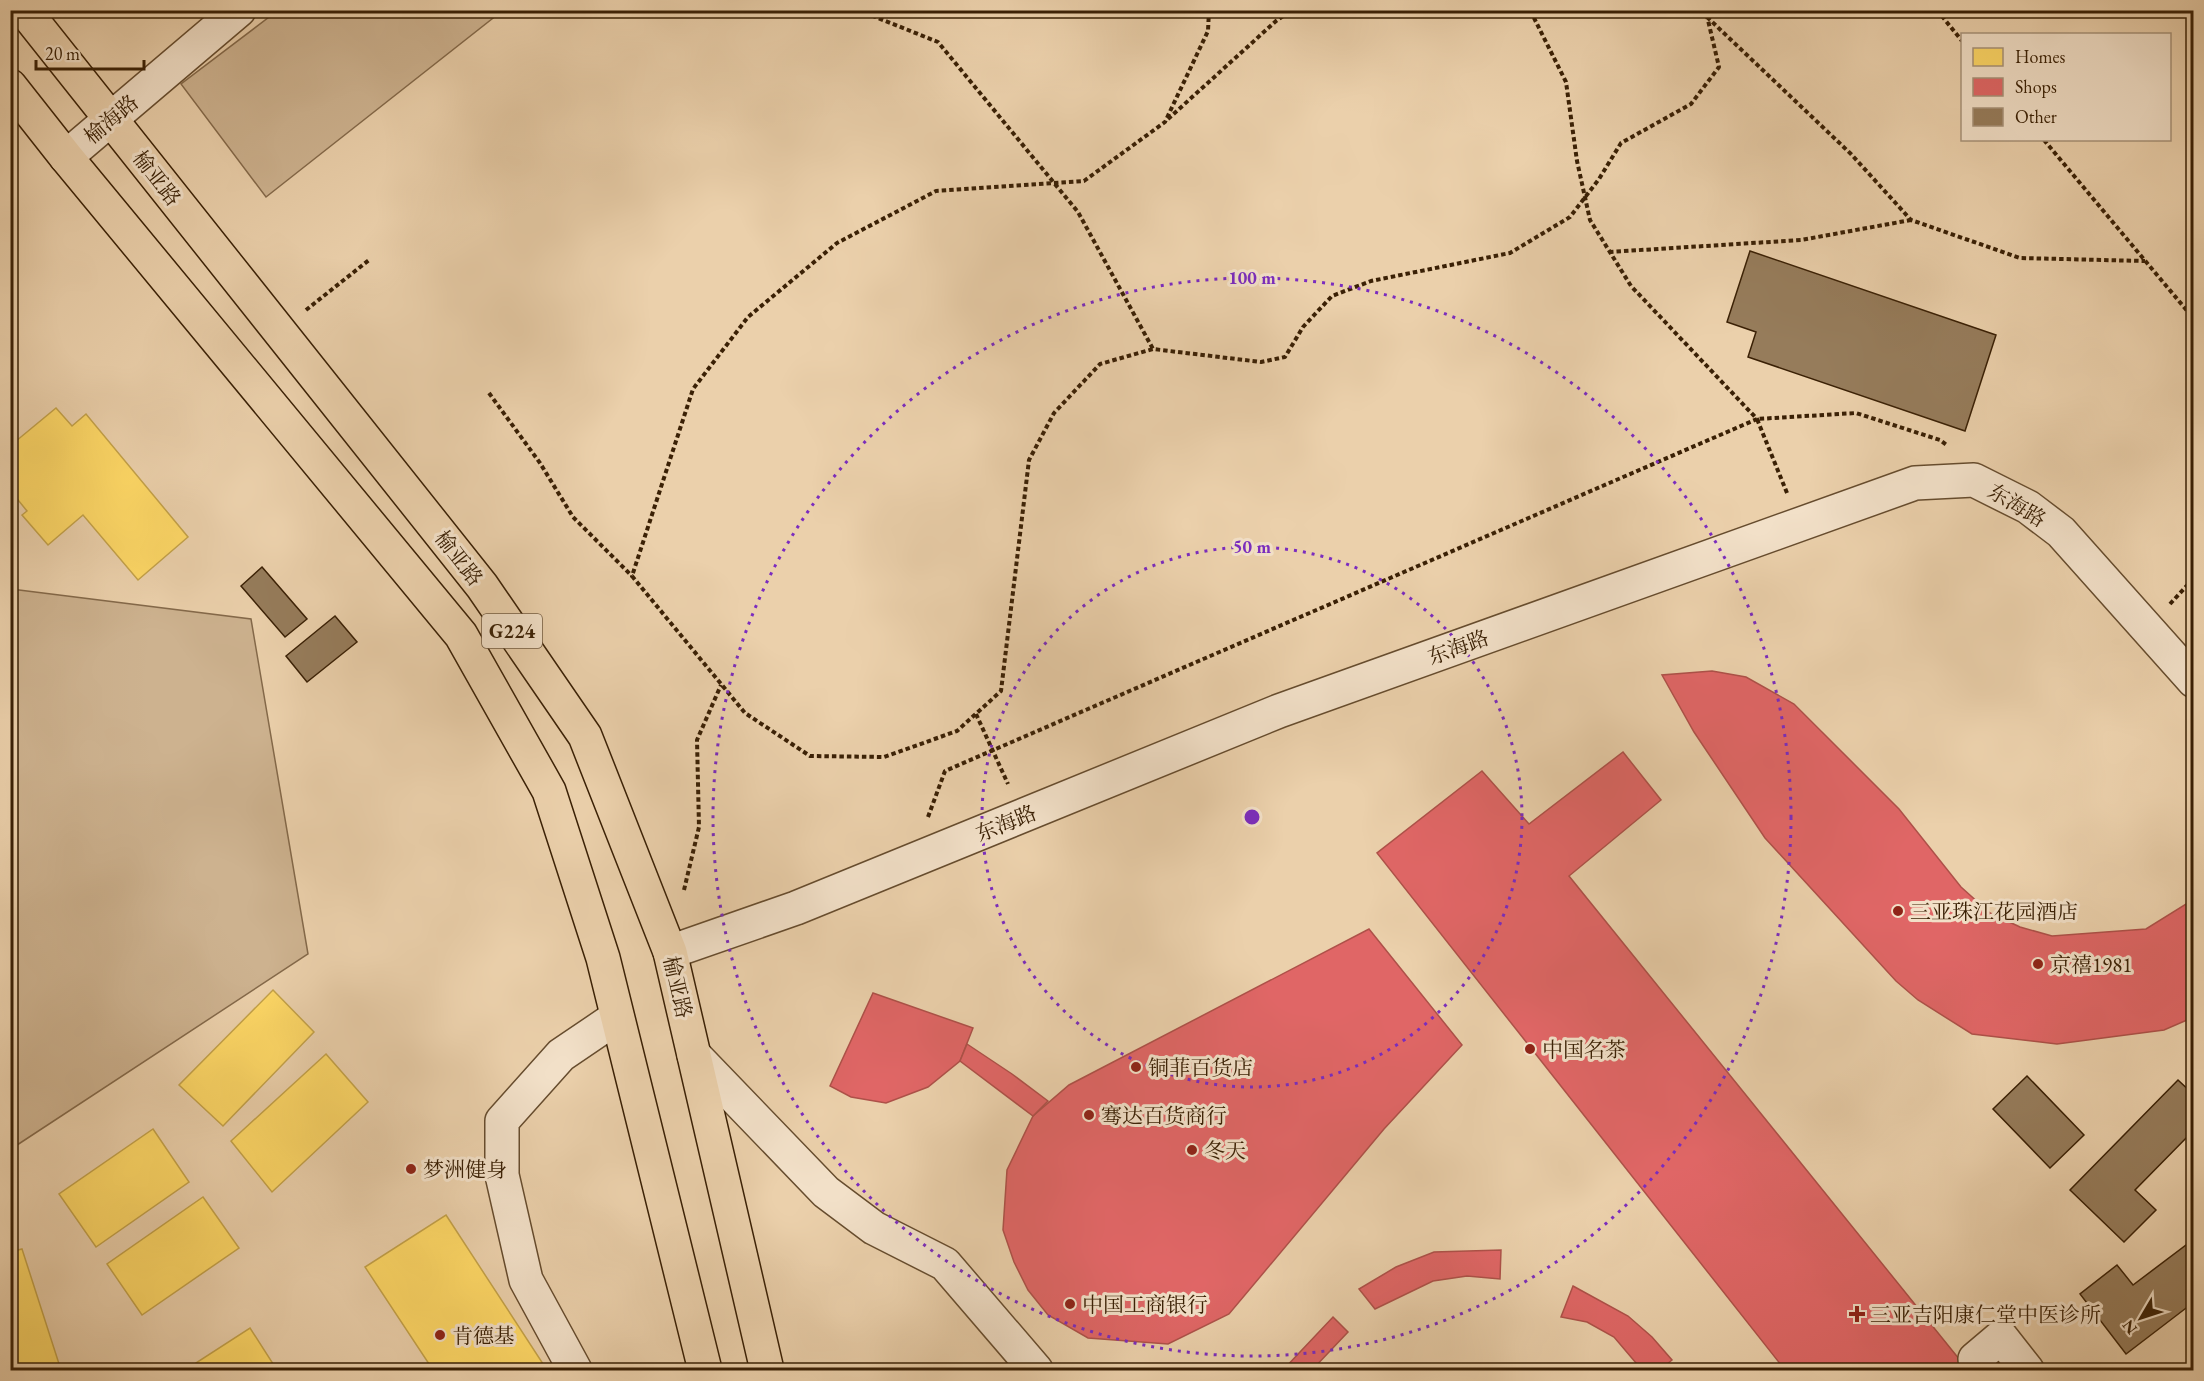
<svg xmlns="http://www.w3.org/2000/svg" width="2204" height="1381" viewBox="0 0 2204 1381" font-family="'EB Garamond','Noto Serif SC',serif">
<rect width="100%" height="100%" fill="#ebd0ab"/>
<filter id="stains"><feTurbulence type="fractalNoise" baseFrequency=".00333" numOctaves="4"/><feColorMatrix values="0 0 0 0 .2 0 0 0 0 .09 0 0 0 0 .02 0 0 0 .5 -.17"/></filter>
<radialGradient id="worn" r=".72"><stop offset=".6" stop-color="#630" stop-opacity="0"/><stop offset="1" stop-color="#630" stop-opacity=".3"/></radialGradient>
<g fill="#cdb28f" stroke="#84694a" stroke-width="1.5">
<path d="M 277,11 L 277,10 L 502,11 L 266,197 L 181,84 Z"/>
<path d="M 11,589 L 251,619 L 308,954 L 11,1149 Z"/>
</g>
<g fill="#ffd966" stroke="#c4a249" stroke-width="1.5">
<path d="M 56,408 L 72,426 L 86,414 L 188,537 L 138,580 L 83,515 L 48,545 L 22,515 L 27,511 L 10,490 L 10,446 Z"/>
<path d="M 273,990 L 314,1032 L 223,1126 L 179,1085 Z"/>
<path d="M 326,1054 L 368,1102 L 272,1192 L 231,1141 Z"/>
<path d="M 153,1129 L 189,1182 L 96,1247 L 59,1194 Z"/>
<path d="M 203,1197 L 239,1248 L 142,1315 L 107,1264 Z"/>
<path d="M 446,1215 L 547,1370 L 433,1370 L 365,1267 Z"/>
<path d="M 22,1249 L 61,1370 L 10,1370 L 10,1252 Z"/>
<path d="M 250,1328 L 277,1370 L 185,1370 Z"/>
</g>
<g fill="#e06666" stroke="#ae5149" stroke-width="1.5">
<path d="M 1712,671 L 1746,677 L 1794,704 L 1899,809 L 1961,887 L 1990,913 L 2020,927 L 2052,936 L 2146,929 L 2194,899 L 2194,1017 L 2164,1030 L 2057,1044 L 1972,1034 L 1918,1000 L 1896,981 L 1765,838 L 1694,732 L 1662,675 Z"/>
<path d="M 1623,752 L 1661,800 L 1569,876 L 1968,1370 L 1785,1370 L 1377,853 L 1482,771 L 1529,824 Z"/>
<path d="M 1369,929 L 1462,1045 L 1384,1129 L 1229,1314 L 1168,1344 L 1088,1338 L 1048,1315 L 1028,1290 L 1014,1262 L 1003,1230 L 1007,1170 L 1033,1116 L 1069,1085 Z"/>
<path d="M 873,993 L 973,1028 L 960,1061 L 928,1087 L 886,1103 L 851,1097 L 830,1086 Z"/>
<path d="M 967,1044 L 1012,1074 L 1048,1101 L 1033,1116 L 960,1061 Z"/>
<path d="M 1501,1250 L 1500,1279 L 1467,1276 L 1433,1281 L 1375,1309 L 1359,1289 L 1396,1267 L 1434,1252 Z"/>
<path d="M 1573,1286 L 1628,1316 L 1652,1337 L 1672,1360 L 1660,1370 L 1642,1370 L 1614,1337 L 1587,1322 L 1561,1317 Z"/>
<path d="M 1333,1317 L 1348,1332 L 1312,1370 L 1283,1370 Z"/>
</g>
<g fill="#967c5b" stroke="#3a2005" stroke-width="1.5">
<path d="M 1750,251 L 1996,335 L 1965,431 L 1748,357 L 1756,332 L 1727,322 Z"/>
<path d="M 262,567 L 307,619 L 285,637 L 241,586 Z"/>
<path d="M 335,616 L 357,642 L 307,682 L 286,656 Z"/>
<path d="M 2027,1076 L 2084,1135 L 2050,1168 L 1993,1109 Z"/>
<path d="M 2178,1080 L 2194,1095 L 2194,1130 L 2135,1190 L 2156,1210 L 2124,1242 L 2070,1190 Z"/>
<path d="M 2194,1239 L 2194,1302 L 2126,1354 L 2080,1294 L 2117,1265 L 2133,1285 Z"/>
</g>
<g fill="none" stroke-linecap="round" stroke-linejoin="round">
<g stroke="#664c2e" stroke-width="36">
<g id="minor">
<path d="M 66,157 L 239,10"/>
<path d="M 670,952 L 796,908 L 1279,711 L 1915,483 L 1974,480 L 2028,507 L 2061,532 L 2194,681"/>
<path d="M 694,1055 L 826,1192 L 874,1228 L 945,1264 L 1036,1370"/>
<path d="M 1975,1359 L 2001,1337 L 2027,1370"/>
<path d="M 575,1370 L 526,1280 L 502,1175 L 502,1121 L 561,1055 L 617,1017"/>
</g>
</g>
<g stroke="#3a2005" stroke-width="36">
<g id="highway">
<path d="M 24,10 L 482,586 L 585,736 L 670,952 L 767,1370"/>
<path d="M 10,86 L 66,157 L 461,635 L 549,791 L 603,958 L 705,1370"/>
</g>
</g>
<g stroke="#3a2005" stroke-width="4" stroke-dasharray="4.5 3" stroke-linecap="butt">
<path d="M 858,10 L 938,42 L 1078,212 L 1153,349"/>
<path d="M 1209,10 L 1208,31 L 1165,122 L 1084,181 L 936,191 L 837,243 L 748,317 L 693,389 L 632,576 L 745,713 L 810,756 L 884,757 L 957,731 L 1001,691 L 1029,460 L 1054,413 L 1100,364 L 1153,349 L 1261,362 L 1285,357 L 1303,327 L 1332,296 L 1371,281 L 1510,253 L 1570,217 L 1599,179 L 1621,143 L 1691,104 L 1719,67 L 1707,16 L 1702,10"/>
<path d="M 1937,10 L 1962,41"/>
<path d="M 1707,17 L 1851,154 L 1911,220 L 2020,258 L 2145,261"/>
<path d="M 1168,119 L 1276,21 L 1292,10"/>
<path d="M 2044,140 L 2194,319"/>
<path d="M 1609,252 L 1801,240 L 1911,220"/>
<path d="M 306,310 L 369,260"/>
<path d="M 489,393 L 540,463 L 573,517 L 632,576"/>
<path d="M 1787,493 L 1757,419 L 1856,413 L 1940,440 L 1948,446"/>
<path d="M 2170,604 L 2194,578"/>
<path d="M 976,714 L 1008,784"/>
<path d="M 928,817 L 945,771 L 1757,419 L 1631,286 L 1590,220 L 1577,161 L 1566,82 L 1530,10"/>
<path d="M 684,890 L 699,827 L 697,740 L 721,685"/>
</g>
<use href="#minor" stroke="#f2e0c8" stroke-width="33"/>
<use href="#highway" stroke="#ebd0ab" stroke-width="33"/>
</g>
<g fill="none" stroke="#7b2cbf" stroke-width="3" stroke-dasharray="3 6">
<circle cx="1252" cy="817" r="270"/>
<circle cx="1252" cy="817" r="539"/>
</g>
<g fill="#8f2418" stroke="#f2e0c8" stroke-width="2">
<circle cx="1898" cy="911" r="6"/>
<circle cx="2038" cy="964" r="6"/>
<circle cx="1530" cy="1049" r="6"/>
<circle cx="1136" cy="1067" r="6"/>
<circle cx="1089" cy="1115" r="6"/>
<circle cx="1192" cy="1150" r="6"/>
<circle cx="411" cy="1169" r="6"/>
<circle cx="1070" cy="1304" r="6"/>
<path d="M1854 1305h6v6h6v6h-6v6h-6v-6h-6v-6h6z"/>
<circle cx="440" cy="1335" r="6"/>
</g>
<g text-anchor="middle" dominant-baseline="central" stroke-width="6" stroke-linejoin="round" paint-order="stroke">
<rect fill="#f2e0c8" stroke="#715a40" stroke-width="1.5" x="482" y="614" width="60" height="34" rx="4.5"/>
<g font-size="20" font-weight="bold" fill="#3a2005">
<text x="512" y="631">G224</text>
</g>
<g font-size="21" fill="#3a2005" stroke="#f2e0c8">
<text transform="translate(111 119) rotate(-40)">榆海路</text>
<text transform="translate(157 178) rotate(52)">榆亚路</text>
<text transform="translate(2017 505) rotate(31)">东海路</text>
<text transform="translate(459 558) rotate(52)">榆亚路</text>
<text transform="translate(1458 647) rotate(-20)">东海路</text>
<text transform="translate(1006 823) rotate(-22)">东海路</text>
<text transform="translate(678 987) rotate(77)">榆亚路</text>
</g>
<g font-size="21" fill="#3a2005" stroke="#f2e0c8" text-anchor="start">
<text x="1910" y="911">三亚珠江花园酒店</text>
<text x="2050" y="964">京禧1981</text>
<text x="1542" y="1049">中国名茶</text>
<text x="1148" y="1067">铜菲百货店</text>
<text x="1101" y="1115">骞达百货商行</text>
<text x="1204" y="1150">冬天</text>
<text x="423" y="1169">梦洲健身</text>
<text x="1082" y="1304">中国工商银行</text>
<text x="1870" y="1314">三亚吉阳康仁堂中医诊所</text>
<text x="452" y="1335">肯德基</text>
</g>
</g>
<circle cx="1252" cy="817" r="9" fill="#7b2cbf" stroke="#f2e0c8" stroke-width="3"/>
<g font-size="18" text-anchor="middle" font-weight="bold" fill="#7b2cbf" stroke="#f2e0c8" stroke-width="6" stroke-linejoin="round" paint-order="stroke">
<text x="1252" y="284">100 m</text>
<text x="1252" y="553">50 m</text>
</g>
<rect width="2204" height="1381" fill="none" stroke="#ebd0ab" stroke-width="36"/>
<rect x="12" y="12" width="2180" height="1357" fill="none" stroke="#3a2005" stroke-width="3"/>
<rect x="18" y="18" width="2168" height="1345" fill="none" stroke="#3a2005" stroke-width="1.5"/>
<rect x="1961" y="33" width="210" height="108" fill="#f2e0c8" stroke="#a8937a" stroke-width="1.5"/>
<rect x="1973" y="48" width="30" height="18" fill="#ffd966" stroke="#a8937a" stroke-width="1.5"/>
<text x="2015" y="63" font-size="18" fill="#3a2005">Homes</text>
<rect x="1973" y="78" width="30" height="18" fill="#e06666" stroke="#a8937a" stroke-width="1.5"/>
<text x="2015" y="93" font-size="18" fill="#3a2005">Shops</text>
<rect x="1973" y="108" width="30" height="18" fill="#967c5b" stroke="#a8937a" stroke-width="1.5"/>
<text x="2015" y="123" font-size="18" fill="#3a2005">Other</text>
<g transform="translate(2141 1318) rotate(231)" stroke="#f2e0c8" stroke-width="4.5" paint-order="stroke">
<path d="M0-4.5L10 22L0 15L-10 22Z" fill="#3a2005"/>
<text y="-9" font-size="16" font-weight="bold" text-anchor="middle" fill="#3a2005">N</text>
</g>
<path d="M36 60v9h108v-9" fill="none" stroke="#3a2005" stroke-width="3"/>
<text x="45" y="60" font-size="18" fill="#3a2005" stroke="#f2e0c8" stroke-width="4.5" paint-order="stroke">20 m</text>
<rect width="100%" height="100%" filter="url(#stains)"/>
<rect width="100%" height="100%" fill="url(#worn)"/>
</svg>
